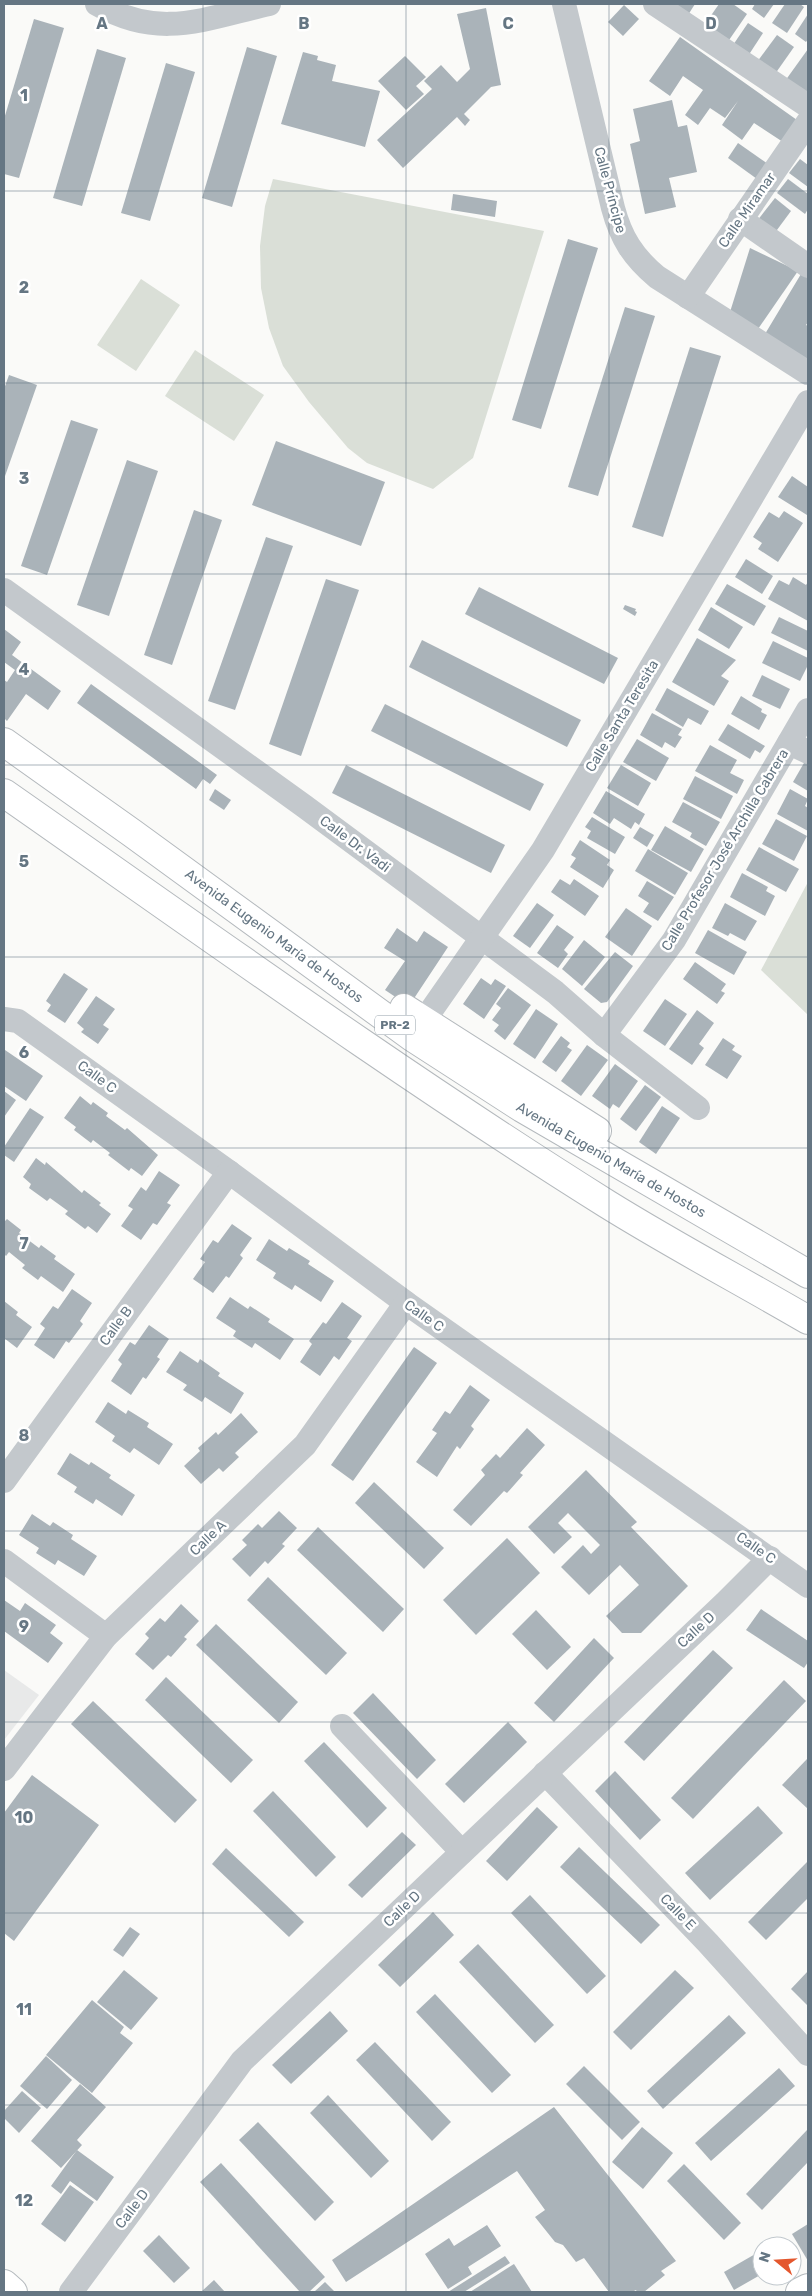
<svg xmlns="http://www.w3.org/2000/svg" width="812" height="2296" viewBox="0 0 812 2296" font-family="Rubik,sans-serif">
<rect width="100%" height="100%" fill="#fafaf8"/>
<path fill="#e8e9e9" d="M 4,1670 L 39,1695 L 4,1740 Z"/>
<g fill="#dadfd7">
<path d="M 273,179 L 544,231 L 473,458 L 433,489 L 367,463 L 348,448 L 309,402 L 283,366 L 269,328 L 261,288 L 260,246 L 265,206 Z"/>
<path d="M 141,279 L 180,305 L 136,371 L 97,345 Z"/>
<path d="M 195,350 L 264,395 L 234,441 L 165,396 Z"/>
<path d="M 808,882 L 808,1015 L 761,970 Z"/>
</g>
<g fill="#aab3b9">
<path d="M 673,4 L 695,4 L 688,15 Z"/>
<path d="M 719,4 L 733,4 L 747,14 L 727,43 L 703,27 Z"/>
<path d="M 755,4 L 774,4 L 764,18 L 752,9 Z"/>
<path d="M 785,4 L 800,4 L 804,7 L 787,33 L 772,23 Z"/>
<path d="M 624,5 L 639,19 L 623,36 L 608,22 Z"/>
<path d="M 486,8 L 501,85 L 491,87 L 464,114 L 470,120 L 465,126 L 457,117 L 403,168 L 377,140 L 432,89 L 424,81 L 441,65 L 457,82 L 470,69 L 457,14 Z"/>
<path d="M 808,14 L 808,39 L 806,42 L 795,34 Z"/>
<path d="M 34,19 L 64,28 L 19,178 L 4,174 L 4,119 Z"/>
<path d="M 748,23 L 763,33 L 748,56 L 733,45 Z"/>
<path d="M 777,35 L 794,47 L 775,74 L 757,62 Z"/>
<path d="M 680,37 L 797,120 L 783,142 L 754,123 L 742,140 L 722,125 L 738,101 L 725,118 L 710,108 L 698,125 L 685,115 L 703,90 L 683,76 L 670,96 L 649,81 Z"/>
<path d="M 247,47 L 277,56 L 232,207 L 202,198 Z"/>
<path d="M 97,49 L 126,58 L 82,206 L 53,198 Z"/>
<path d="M 808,49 L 808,98 L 785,81 Z"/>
<path d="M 303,52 L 318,56 L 317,60 L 336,65 L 332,81 L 380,91 L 365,147 L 281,124 Z"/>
<path d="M 405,56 L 426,77 L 416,86 L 424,94 L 406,110 L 378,81 Z"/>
<path d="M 166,63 L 195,72 L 150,221 L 121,213 Z"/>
<path d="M 672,100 L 678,127 L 687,125 L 697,172 L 669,178 L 676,207 L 645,214 L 630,144 L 640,141 L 633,109 Z"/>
<path d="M 738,143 L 768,164 L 757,179 L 728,158 Z"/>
<path d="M 800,159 L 808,165 L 808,187 L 789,173 Z"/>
<path d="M 788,179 L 808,194 L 808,209 L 805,214 L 777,193 Z"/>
<path d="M 453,194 L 497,201 L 495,217 L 451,210 Z"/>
<path d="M 775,198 L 791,211 L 774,234 L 757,221 Z"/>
<path d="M 568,239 L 598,248 L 541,429 L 512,420 Z"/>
<path d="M 750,248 L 798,271 L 758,329 L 730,312 Z"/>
<path d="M 801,274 L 808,278 L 808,322 L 806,325 L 808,326 L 808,360 L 765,334 Z"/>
<path d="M 625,307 L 655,316 L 598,496 L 568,487 Z"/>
<path d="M 690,347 L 721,356 L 663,537 L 632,527 Z"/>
<path d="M 9,375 L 37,385 L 4,479 L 4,389 Z"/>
<path d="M 71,420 L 98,429 L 47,575 L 21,566 Z"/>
<path d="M 276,441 L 385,482 L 361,546 L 252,505 Z"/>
<path d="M 127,460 L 158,471 L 109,616 L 77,605 Z"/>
<path d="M 792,476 L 808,487 L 807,515 L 778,497 Z"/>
<path d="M 194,510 L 222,520 L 172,665 L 144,655 Z"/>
<path d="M 784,511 L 803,523 L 778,562 L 758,549 L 762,543 L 753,537 L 769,512 L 779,518 Z"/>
<path d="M 266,537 L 293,546 L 235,710 L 208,701 Z"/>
<path d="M 746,559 L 773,576 L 762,594 L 735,577 Z"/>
<path d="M 793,577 L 806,585 L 808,582 L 808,621 L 768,599 L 779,580 L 789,585 Z"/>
<path d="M 326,579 L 359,590 L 301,756 L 269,744 Z"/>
<path d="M 727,584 L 766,606 L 754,626 L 715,604 Z"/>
<path d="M 479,587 L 618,658 L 604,684 L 465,614 Z"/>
<path d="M 625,605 L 636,609 L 635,611 L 637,612 L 635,616 L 623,609 Z"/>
<path d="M 711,607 L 743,627 L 729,649 L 698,630 Z"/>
<path d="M 779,617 L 808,631 L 808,651 L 771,633 Z"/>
<path d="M 4,629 L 21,642 L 12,655 L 61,691 L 48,710 L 26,694 L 7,721 L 4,718 L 4,680 L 7,682 L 15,670 L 4,662 Z"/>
<path d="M 697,638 L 736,660 L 721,676 L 729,681 L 714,706 L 672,682 Z"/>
<path d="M 422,640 L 581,720 L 567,747 L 409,667 Z"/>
<path d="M 773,641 L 808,658 L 808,665 L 800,681 L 762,663 Z"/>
<path d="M 762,675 L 790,689 L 780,709 L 752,696 Z"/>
<path d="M 91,684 L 217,775 L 210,784 L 203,779 L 196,789 L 77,703 Z"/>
<path d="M 667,688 L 709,711 L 701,725 L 688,718 L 683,727 L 655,710 Z"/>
<path d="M 741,696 L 762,709 L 761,712 L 767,715 L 759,730 L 731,714 Z"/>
<path d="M 385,704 L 544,784 L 530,811 L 371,731 Z"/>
<path d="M 652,713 L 682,729 L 678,735 L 682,737 L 675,748 L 665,742 L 662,748 L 640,735 Z"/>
<path d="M 728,724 L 765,746 L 760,753 L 755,750 L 750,759 L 718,740 Z"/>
<path d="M 637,739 L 669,758 L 656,781 L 623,762 Z"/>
<path d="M 710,745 L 737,760 L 730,773 L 744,780 L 737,794 L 695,771 Z"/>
<path d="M 808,756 L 808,791 L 793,782 Z"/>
<path d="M 346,765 L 505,845 L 491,873 L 332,793 Z"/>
<path d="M 621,765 L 651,783 L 638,806 L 607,788 Z"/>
<path d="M 695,776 L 733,796 L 721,819 L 683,799 Z"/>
<path d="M 215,789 L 231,800 L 224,810 L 209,800 Z"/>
<path d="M 790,789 L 808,799 L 805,806 L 808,808 L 808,831 L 777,814 Z"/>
<path d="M 606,791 L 645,814 L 639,825 L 635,822 L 631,829 L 614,818 L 610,824 L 593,813 Z"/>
<path d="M 683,802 L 720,822 L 706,846 L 690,837 L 692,833 L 672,822 Z"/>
<path d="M 592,817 L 625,837 L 615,854 L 587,838 L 591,831 L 585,827 Z"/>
<path d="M 776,819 L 807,836 L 794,861 L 762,844 Z"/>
<path d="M 665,826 L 704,849 L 691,872 L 651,850 Z"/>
<path d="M 640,827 L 654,835 L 647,847 L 633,838 Z"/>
<path d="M 580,840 L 610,860 L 607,865 L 614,870 L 603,888 L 570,867 L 576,858 L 571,855 Z"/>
<path d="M 759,847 L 799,869 L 786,892 L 746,870 Z"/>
<path d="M 648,849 L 688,873 L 675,895 L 635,871 Z"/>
<path d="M 742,873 L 768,887 L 766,891 L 775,896 L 765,916 L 730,897 Z"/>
<path d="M 560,879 L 570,885 L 574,879 L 599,896 L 585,916 L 551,892 Z"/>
<path d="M 647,881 L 674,897 L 658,921 L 643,912 L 649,903 L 638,896 Z"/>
<path d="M 537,903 L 554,915 L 530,948 L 513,936 Z"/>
<path d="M 725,903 L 757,921 L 745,941 L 730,933 L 728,936 L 712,928 Z"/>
<path d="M 626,908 L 652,926 L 632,956 L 605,937 Z"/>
<path d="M 557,925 L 574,937 L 564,950 L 568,954 L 558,968 L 537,953 Z"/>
<path d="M 397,928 L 417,942 L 424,931 L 448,947 L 409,1006 L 385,990 L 405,961 L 384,948 Z"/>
<path d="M 708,930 L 747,952 L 734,975 L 695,953 Z"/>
<path d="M 584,940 L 605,957 L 582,986 L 562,969 Z"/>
<path d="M 615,952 L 633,966 L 607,1002 L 601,1003 L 584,989 Z"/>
<path d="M 695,962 L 726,984 L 721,991 L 725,993 L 717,1004 L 683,979 Z"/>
<path d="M 64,973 L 88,989 L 65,1023 L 47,1011 L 51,1005 L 46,1001 Z"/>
<path d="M 481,978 L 491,985 L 495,979 L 506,986 L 484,1019 L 463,1004 Z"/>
<path d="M 508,988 L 531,1005 L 505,1040 L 494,1031 L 499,1025 L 492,1020 L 501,1008 L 496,1004 Z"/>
<path d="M 96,996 L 115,1009 L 103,1025 L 109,1029 L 98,1044 L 81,1032 L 84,1029 L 77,1023 Z"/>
<path d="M 665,999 L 687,1014 L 665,1046 L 643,1031 Z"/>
<path d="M 536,1009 L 558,1024 L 535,1059 L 513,1044 Z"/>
<path d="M 697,1010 L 714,1023 L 699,1044 L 704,1048 L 692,1065 L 669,1049 Z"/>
<path d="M 561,1036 L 570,1043 L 567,1047 L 572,1050 L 556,1072 L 542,1062 Z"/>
<path d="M 723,1038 L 735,1046 L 732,1050 L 742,1056 L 727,1079 L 705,1065 Z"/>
<path d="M 587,1045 L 608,1060 L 581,1096 L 561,1081 Z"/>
<path d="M 5,1050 L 43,1076 L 26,1101 L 4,1086 Z"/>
<path d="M 615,1064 L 638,1081 L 619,1108 L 613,1104 L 610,1109 L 592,1096 Z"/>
<path d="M 645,1085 L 661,1097 L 636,1131 L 620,1119 Z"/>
<path d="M 4,1091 L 16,1100 L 4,1117 Z"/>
<path d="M 80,1096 L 91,1105 L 93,1102 L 108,1113 L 106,1116 L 125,1130 L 127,1128 L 158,1155 L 142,1176 L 131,1168 L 129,1171 L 108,1155 L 110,1153 L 93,1140 L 91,1143 L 74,1130 L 76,1127 L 64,1118 Z"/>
<path d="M 662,1106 L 680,1118 L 656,1154 L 639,1142 Z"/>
<path d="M 30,1108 L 44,1117 L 14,1162 L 4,1155 L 4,1147 Z"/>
<path d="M 36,1158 L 45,1165 L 46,1162 L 82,1193 L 84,1190 L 101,1203 L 99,1205 L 111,1214 L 97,1233 L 88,1226 L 85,1229 L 65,1214 L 68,1211 L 50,1198 L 47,1201 L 29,1188 L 31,1184 L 23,1177 Z"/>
<path d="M 159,1171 L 180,1185 L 167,1203 L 171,1205 L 157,1225 L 153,1223 L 141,1240 L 121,1226 L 133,1209 L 128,1206 L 141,1187 L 146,1191 Z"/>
<path d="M 7,1219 L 21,1230 L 19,1233 L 39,1248 L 41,1245 L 56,1256 L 54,1259 L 75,1274 L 63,1292 L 41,1276 L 38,1280 L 22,1268 L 25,1265 L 9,1252 L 6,1256 L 4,1254 L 4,1222 Z"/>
<path d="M 232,1224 L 252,1238 L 240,1255 L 243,1258 L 229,1278 L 226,1276 L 213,1293 L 193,1279 L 205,1262 L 200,1259 L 213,1240 L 218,1243 Z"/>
<path d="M 269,1239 L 287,1251 L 289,1248 L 310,1261 L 308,1264 L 334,1281 L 321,1302 L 295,1285 L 292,1290 L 273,1278 L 276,1273 L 256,1260 Z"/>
<path d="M 72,1289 L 92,1303 L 80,1321 L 83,1324 L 69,1343 L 66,1341 L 54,1359 L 34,1345 L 45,1328 L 40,1324 L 53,1306 L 58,1309 Z"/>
<path d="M 230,1297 L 248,1309 L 250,1306 L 270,1319 L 268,1322 L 294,1339 L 280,1360 L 255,1343 L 252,1348 L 233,1336 L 236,1331 L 216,1318 Z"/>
<path d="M 4,1301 L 18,1312 L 16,1315 L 32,1327 L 17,1348 L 4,1338 Z"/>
<path d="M 342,1302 L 362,1316 L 347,1338 L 352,1341 L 339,1360 L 334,1356 L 320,1376 L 300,1362 L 312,1344 L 309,1341 L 323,1322 L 326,1324 Z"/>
<path d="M 149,1325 L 169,1339 L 157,1357 L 160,1359 L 146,1379 L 143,1377 L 131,1395 L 111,1381 L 122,1364 L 118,1360 L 130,1342 L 135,1345 Z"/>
<path d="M 414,1347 L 437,1363 L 353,1481 L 331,1465 Z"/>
<path d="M 180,1351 L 198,1363 L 200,1359 L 220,1373 L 218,1376 L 244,1393 L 231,1414 L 205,1397 L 202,1402 L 183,1390 L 187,1385 L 166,1372 Z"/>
<path d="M 470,1385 L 490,1400 L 471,1426 L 474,1429 L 460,1449 L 457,1446 L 437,1477 L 416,1462 L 437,1433 L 432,1430 L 445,1411 L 450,1414 Z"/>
<path d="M 108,1402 L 126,1414 L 128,1410 L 149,1423 L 147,1427 L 173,1444 L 159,1465 L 134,1448 L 130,1453 L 112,1441 L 115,1436 L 95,1422 Z"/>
<path d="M 241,1413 L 258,1432 L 235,1453 L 239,1457 L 223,1472 L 219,1468 L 201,1484 L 184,1466 L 200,1451 L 198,1448 L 216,1432 L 218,1435 Z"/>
<path d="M 527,1428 L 545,1445 L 520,1473 L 523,1475 L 507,1493 L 504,1491 L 471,1526 L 453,1510 L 485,1475 L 481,1470 L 496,1454 L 500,1458 Z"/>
<path d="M 70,1453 L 89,1465 L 91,1462 L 111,1475 L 109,1478 L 135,1495 L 122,1516 L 96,1499 L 93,1504 L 74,1492 L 77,1487 L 57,1474 Z"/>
<path d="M 586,1470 L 637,1522 L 631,1527 L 688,1586 L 641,1633 L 622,1633 L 606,1616 L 639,1585 L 620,1565 L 589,1595 L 561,1567 L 583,1545 L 591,1554 L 600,1545 L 568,1513 L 558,1523 L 572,1537 L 554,1554 L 528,1527 Z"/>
<path d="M 374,1482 L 444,1548 L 424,1569 L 355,1503 Z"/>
<path d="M 279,1511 L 297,1528 L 282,1544 L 285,1546 L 268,1564 L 265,1561 L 250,1577 L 232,1559 L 247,1545 L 242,1540 L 258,1524 L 262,1528 Z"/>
<path d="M 32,1514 L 50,1526 L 53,1522 L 73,1535 L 71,1539 L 97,1556 L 84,1576 L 58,1560 L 55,1565 L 36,1553 L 39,1548 L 19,1535 Z"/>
<path d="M 318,1527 L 404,1609 L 383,1632 L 297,1550 Z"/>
<path d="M 507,1538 L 540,1573 L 476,1635 L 443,1600 Z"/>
<path d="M 268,1577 L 347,1653 L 326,1675 L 247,1600 Z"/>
<path d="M 4,1600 L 20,1611 L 25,1603 L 56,1625 L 50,1633 L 63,1643 L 48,1663 L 4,1631 Z"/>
<path d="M 181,1604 L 199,1621 L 184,1637 L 187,1639 L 171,1657 L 168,1655 L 153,1670 L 135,1654 L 149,1638 L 145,1634 L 160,1618 L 165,1622 Z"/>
<path d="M 761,1609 L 808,1641 L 808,1662 L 804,1668 L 746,1630 Z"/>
<path d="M 536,1610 L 571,1647 L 547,1670 L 512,1634 Z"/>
<path d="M 216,1624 L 298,1702 L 279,1723 L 196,1645 Z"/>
<path d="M 594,1638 L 614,1658 L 554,1722 L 534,1703 Z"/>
<path d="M 713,1650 L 733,1668 L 644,1761 L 624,1742 Z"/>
<path d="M 166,1677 L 253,1760 L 231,1783 L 145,1700 Z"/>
<path d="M 784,1680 L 806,1701 L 693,1819 L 671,1798 Z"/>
<path d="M 373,1693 L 436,1760 L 417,1779 L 353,1713 Z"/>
<path d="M 93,1701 L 197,1800 L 175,1823 L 71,1724 Z"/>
<path d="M 508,1722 L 527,1742 L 464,1803 L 445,1784 Z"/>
<path d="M 324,1742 L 387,1808 L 367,1828 L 304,1761 Z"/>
<path d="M 808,1758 L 808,1809 L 782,1785 Z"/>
<path d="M 615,1771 L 661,1820 L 640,1840 L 595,1791 Z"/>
<path d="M 32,1775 L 99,1825 L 14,1941 L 4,1933 L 4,1813 Z"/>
<path d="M 273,1791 L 336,1857 L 316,1877 L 253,1811 Z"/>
<path d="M 758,1806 L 783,1833 L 710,1900 L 685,1873 Z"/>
<path d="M 537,1807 L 558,1827 L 507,1881 L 486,1861 Z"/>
<path d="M 402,1832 L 416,1845 L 362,1898 L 348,1885 Z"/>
<path d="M 579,1847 L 660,1925 L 641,1944 L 560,1867 Z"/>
<path d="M 226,1848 L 304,1922 L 289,1937 L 212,1864 Z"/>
<path d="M 808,1861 L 808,1898 L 766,1940 L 748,1922 Z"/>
<path d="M 530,1895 L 606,1976 L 587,1994 L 511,1913 Z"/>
<path d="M 433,1912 L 454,1935 L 400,1987 L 378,1965 Z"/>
<path d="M 130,1927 L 140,1934 L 123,1957 L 113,1950 Z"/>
<path d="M 478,1944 L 554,2025 L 535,2043 L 459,1962 Z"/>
<path d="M 124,1970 L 158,1998 L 131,2030 L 97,2002 Z"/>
<path d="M 675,1970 L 694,1988 L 631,2050 L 613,2032 Z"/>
<path d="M 808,1971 L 808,2006 L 791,1989 Z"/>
<path d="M 435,1994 L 511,2075 L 492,2093 L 416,2012 Z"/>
<path d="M 92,2000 L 124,2027 L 120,2033 L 133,2043 L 92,2093 L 46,2055 Z"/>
<path d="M 330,2011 L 348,2031 L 291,2084 L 272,2065 Z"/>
<path d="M 729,2015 L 746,2033 L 663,2109 L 647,2091 Z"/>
<path d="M 375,2042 L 451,2122 L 432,2141 L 356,2060 Z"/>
<path d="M 46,2056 L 72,2080 L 47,2109 L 20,2086 Z"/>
<path d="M 584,2066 L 640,2122 L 622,2140 L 566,2084 Z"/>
<path d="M 779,2068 L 795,2086 L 711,2161 L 695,2143 Z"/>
<path d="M 80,2084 L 106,2107 L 77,2140 L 82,2145 L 61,2168 L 31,2141 Z"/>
<path d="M 22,2091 L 41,2108 L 19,2133 L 4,2118 L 4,2111 Z"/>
<path d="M 328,2095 L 389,2161 L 371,2178 L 310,2113 Z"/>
<path d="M 554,2107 L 676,2261 L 661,2271 L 665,2275 L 644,2292 L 637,2292 L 636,2290 L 632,2292 L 609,2292 L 584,2258 L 576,2262 L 563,2245 L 555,2242 L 535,2217 L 545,2210 L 517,2171 L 346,2282 L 332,2260 Z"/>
<path d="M 258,2122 L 334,2202 L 315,2221 L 239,2140 Z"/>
<path d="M 642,2127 L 673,2153 L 643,2189 L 612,2162 Z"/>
<path d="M 808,2129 L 808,2162 L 762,2210 L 746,2194 Z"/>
<path d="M 77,2150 L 114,2177 L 97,2201 L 70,2181 L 61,2194 L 51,2186 Z"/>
<path d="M 221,2163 L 325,2277 L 309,2292 L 300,2292 L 200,2182 Z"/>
<path d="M 684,2164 L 741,2223 L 724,2240 L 667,2181 Z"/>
<path d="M 70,2185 L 94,2202 L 65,2242 L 41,2224 Z"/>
<path d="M 808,2224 L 808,2261 L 792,2234 Z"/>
<path d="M 487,2225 L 501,2246 L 468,2267 L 472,2274 L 448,2289 L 425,2254 L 449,2238 L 454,2246 Z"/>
<path d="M 159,2235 L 190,2268 L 174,2283 L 143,2251 Z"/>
<path d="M 757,2253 L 762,2261 L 762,2274 L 734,2290 L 724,2272 Z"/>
<path d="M 505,2256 L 510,2263 L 464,2292 L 448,2292 Z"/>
<path d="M 514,2264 L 532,2292 L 470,2292 Z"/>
<path d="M 214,2280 L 225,2292 L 201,2292 Z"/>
<path d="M 325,2282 L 335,2292 L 314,2292 Z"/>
</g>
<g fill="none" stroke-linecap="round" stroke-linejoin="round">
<g stroke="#b5babe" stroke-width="30">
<g id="major">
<path d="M 4,2284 L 13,2292"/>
<path d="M 800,2292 L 808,2288"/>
</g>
</g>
<g stroke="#b4b9bd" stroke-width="30">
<g id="highway">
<path d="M 4,742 L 132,833 L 412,1037 L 522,1108 L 808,1274"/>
<path d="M 4,793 C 203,932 401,1075 607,1204 C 673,1245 741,1281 808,1320"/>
<path d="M 404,1008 L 597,1131"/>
</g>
</g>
<g stroke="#c3c8cc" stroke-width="24">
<path d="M 97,4 C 160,40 203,19 269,4"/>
<path d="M 564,4 L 613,208 C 621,238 633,257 657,277 L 808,373"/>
<path d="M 655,4 L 808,106"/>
<path d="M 740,219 L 808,266"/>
<path d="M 688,297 L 808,122"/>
<path d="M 4,590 L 304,806 L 555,992 L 604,1035 L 698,1108"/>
<path d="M 789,743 L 808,752"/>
<path d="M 4,1019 L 18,1021 L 229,1172 L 406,1303 L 808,1586"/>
<path d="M 423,1022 L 543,850 L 808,402"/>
<path d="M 604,1035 L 674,940 L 808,710"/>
<path d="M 4,1481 L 229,1172"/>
<path d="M 4,1561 L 106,1636"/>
<path d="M 342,1726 L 462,1852"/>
<path d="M 4,1769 L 106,1636 L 305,1445 L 406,1303"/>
<path d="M 545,1773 L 708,1943 L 808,2054"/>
<path d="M 71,2292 L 242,2061 L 725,1603 L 770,1558"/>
</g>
<use href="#major" stroke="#fff" stroke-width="28"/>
<use href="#highway" stroke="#fff" stroke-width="28"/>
</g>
<path fill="none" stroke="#657683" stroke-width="1" stroke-opacity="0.55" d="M 203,4 L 203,2292M 406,4 L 406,2292M 609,4 L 609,2292M 4,191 L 808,191M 4,383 L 808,383M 4,574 L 808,574M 4,765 L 808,765M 4,957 L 808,957M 4,1148 L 808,1148M 4,1339 L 808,1339M 4,1531 L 808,1531M 4,1722 L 808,1722M 4,1913 L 808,1913M 4,2105 L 808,2105"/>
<g text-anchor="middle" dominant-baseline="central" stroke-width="5" stroke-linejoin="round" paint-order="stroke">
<rect fill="#fff" stroke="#939fa8" stroke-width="1" x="375" y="1015.5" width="40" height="19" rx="4"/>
<g font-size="12" font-weight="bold" fill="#657683">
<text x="395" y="1025">PR-2</text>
</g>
<g font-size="14" fill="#657683" stroke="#fff">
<text transform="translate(610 190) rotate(75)">Calle Príncipe</text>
<text transform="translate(747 210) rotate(-55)">Calle Miramar</text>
<text transform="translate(622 716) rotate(-59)">Calle Santa Teresita</text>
<text transform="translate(355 844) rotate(37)">Calle Dr. Vadi</text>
<text transform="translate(725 850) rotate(-59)">Calle Profesor José Archilla Cabrera</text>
<text transform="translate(274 936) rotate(36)">Avenida Eugenio María de Hostos</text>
<text transform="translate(97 1077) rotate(36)">Calle C</text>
<text transform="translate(611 1160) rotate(30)">Avenida Eugenio María de Hostos</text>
<text transform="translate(424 1316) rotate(35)">Calle C</text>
<text transform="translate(116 1326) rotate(-54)">Calle B</text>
<text transform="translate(208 1538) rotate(-44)">Calle A</text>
<text transform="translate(756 1548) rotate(35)">Calle C</text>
<text transform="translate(696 1630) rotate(-43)">Calle D</text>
<text transform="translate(402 1909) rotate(-44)">Calle D</text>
<text transform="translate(678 1912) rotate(46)">Calle E</text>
<text transform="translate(132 2209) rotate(-53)">Calle D</text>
</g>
</g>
<g font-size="16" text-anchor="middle" font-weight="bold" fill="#657683" stroke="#fff" stroke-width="5" stroke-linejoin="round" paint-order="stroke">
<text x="102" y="29">A</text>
<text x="304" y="29">B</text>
<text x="508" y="29">C</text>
<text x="711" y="29">D</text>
<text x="24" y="101">1</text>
<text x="24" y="293">2</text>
<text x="24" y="484">3</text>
<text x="24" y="675">4</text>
<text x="24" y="867">5</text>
<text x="24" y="1058">6</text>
<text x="24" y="1249">7</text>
<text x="24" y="1441">8</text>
<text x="24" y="1632">9</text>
<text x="24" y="1823">10</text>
<text x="24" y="2015">11</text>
<text x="24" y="2206">12</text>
</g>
<rect width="812" height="2296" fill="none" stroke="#657683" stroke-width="10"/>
<g transform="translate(777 2261) rotate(288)"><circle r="24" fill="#ffffff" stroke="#c1c8cd"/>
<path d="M0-4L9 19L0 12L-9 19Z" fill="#e4572e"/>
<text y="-8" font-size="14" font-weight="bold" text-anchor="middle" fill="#657683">N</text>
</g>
</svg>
